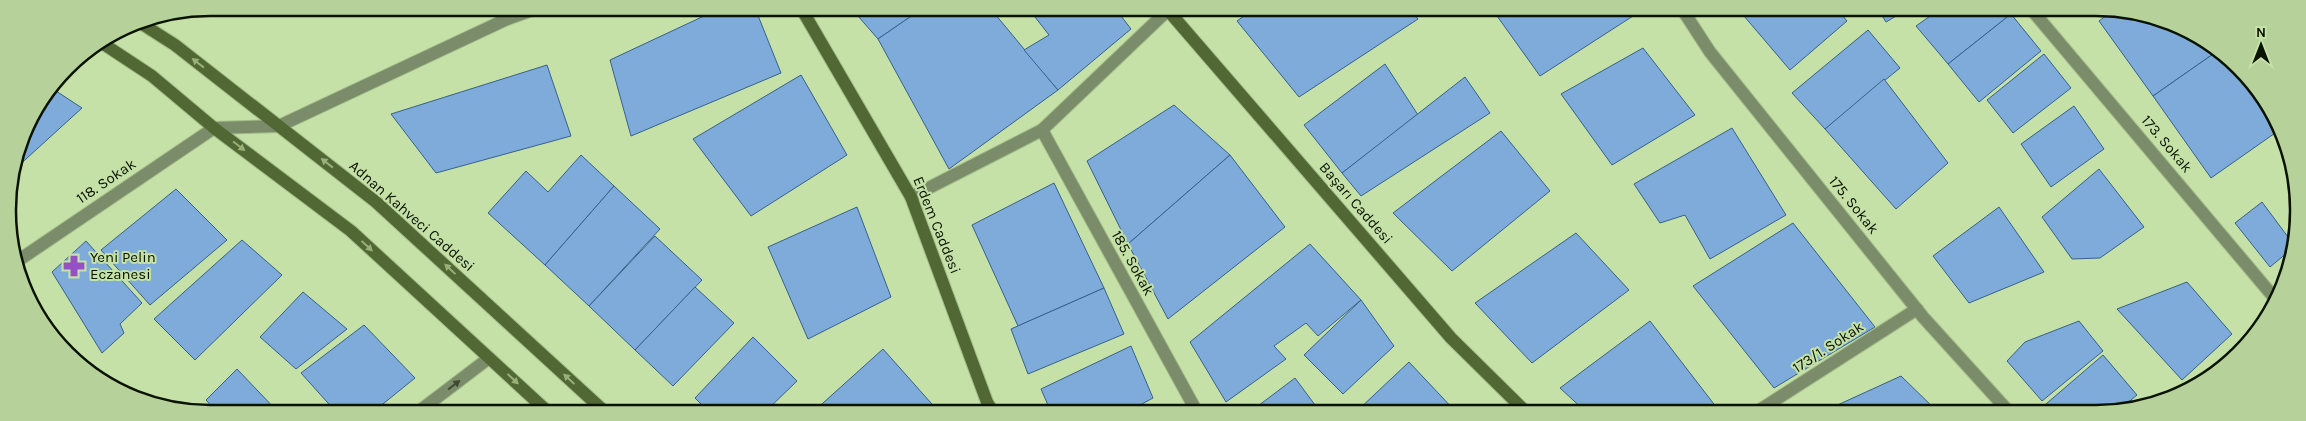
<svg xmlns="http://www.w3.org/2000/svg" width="2306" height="421" viewBox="0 0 2306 421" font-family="Karla,sans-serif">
<rect width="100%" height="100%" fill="#c5e1a7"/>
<g fill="#7eabd9" stroke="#36618b">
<path d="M 721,8 L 755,8 L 781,73 L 631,136 L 610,60 Z"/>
<path d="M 851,8 L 923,8 L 878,39 Z"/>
<path d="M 923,8 L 990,8 L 1058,90 L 949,169 L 878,39 Z"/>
<path d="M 1028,8 L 1115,8 L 1131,29 L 1058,90 L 1024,50 L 1049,35 Z"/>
<path d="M 1255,8 L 1410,9 L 1418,19 L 1299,97 L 1237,21 Z"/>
<path d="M 1492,9 L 1627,9 L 1633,16 L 1540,76 Z"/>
<path d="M 1738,9 L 1837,9 L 1847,21 L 1790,70 Z"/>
<path d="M 1878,9 L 1908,9 L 1886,22 Z"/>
<path d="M 1940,9 L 2006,9 L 2011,14 L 1948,64 L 1916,26 Z"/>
<path d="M 2115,9 L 2122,9 L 2197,35 L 2216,52 L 2153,96 L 2099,21 Z"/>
<path d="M 2011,14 L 2041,51 L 1979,102 L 1948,64 Z"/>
<path d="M 1868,30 L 1900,68 L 1825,129 L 1792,93 Z"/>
<path d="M 1643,48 L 1695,115 L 1612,165 L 1561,94 Z"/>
<path d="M 2216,52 L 2256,87 L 2278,131 L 2211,178 L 2153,96 Z"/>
<path d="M 2044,54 L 2071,88 L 2013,133 L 1987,100 Z"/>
<path d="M 1385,64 L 1418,115 L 1342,173 L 1304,125 Z"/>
<path d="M 547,65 L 571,136 L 436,173 L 391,114 Z"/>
<path d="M 801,75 L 847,155 L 751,216 L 693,139 Z"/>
<path d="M 1465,77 L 1490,113 L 1361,196 L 1342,173 Z"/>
<path d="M 1884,79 L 1948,163 L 1896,209 L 1825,129 Z"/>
<path d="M 53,89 L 82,108 L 15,169 L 23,133 Z"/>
<path d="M 1174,105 L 1230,155 L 1128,244 L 1087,161 Z"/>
<path d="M 2074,106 L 2104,149 L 2051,187 L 2021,144 Z"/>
<path d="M 1732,128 L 1786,215 L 1710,259 L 1685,215 L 1660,223 L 1634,184 Z"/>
<path d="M 1501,131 L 1550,191 L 1452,271 L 1393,213 Z"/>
<path d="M 581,155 L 614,186 L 545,265 L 488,213 L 526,171 L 548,192 Z"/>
<path d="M 1230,155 L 1285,227 L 1168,319 L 1128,244 Z"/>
<path d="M 2099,169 L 2144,227 L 2100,258 L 2072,259 L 2042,217 Z"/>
<path d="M 1054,183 L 1104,288 L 1018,326 L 972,225 Z"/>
<path d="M 614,186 L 660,229 L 589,306 L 545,265 Z"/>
<path d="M 176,189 L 227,240 L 150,305 L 101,250 Z"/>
<path d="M 2262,202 L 2294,245 L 2293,248 L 2270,267 L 2235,223 Z"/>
<path d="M 857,207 L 891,297 L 808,339 L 768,247 Z"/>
<path d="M 1999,207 L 2044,272 L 1969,303 L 1933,256 Z"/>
<path d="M 1793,223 L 1875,327 L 1774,388 L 1693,286 Z"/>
<path d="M 1576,233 L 1629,290 L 1532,363 L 1475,303 Z"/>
<path d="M 655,236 L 702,280 L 635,350 L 589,306 Z"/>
<path d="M 242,240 L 282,275 L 195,360 L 154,319 Z"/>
<path d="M 86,241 L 142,303 L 120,324 L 124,333 L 102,353 L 52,272 Z"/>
<path d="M 1310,244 L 1361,300 L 1318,336 L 1306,323 L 1274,346 L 1286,359 L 1226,402 L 1190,342 Z"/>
<path d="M 2187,282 L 2232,334 L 2182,380 L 2117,309 Z"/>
<path d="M 695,287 L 734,323 L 673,386 L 635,350 Z"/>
<path d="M 1104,288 L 1124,334 L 1028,374 L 1011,329 Z"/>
<path d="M 303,292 L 347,329 L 296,369 L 260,337 Z"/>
<path d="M 1361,300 L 1394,346 L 1343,394 L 1304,355 Z"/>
<path d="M 41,316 L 79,359 L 58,344 Z"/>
<path d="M 1650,321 L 1720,412 L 1587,413 L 1560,388 Z"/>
<path d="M 2079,321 L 2103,351 L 2042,401 L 2007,361 L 2025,342 Z"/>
<path d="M 364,325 L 415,378 L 373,412 L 336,412 L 301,373 Z"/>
<path d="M 753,337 L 797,381 L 765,412 L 709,412 L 695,398 Z"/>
<path d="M 1131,346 L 1153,398 L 1127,412 L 1051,412 L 1041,389 Z"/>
<path d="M 883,349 L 939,412 L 813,412 Z"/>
<path d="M 2103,355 L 2137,395 L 2119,410 L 2109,413 L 2053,413 L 2046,404 Z"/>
<path d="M 1409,362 L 1457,413 L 1358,413 L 1357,411 Z"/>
<path d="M 237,369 L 278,412 L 217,412 L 206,400 Z"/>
<path d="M 1901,376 L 1939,413 L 1820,413 Z"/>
<path d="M 1295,378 L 1321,413 L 1250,412 Z"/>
</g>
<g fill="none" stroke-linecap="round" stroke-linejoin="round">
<g stroke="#a3bc89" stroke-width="14">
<g id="street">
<path d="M 494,8 L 507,19"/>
<path d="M 1682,9 L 1710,52 L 1923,317 L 2010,413"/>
<path d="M 2031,9 L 2277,301"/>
<path d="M 1042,130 L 1197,412"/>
<path d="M 911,197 L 1042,130 L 1168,10"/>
<path d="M 16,262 L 214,128 L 279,126 L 507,19 L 538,8"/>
<path d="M 418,412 L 489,358"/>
<path d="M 1755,413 L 1917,309"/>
</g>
</g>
<g stroke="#a3bc89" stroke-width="14">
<g id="secondary">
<path d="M 801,8 L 911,197 L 987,402 L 993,412"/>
<path d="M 1166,8 L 1451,338 L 1527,413"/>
<path d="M 139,22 L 175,45 L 376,202 L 605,412"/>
<path d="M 102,43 L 152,76 L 214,128 L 351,231 L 548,412"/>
</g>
</g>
<use href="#street" stroke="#7b8c6a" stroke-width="12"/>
<use href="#secondary" stroke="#516835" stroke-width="12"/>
</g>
<defs><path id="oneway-solid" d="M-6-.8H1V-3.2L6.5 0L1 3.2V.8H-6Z" transform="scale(1.25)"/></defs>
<g fill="#97b179">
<use href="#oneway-solid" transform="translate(198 63) rotate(-142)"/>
<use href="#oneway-solid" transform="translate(239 146) rotate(37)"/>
<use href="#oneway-solid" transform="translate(327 163) rotate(-142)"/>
<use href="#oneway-solid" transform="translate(367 246) rotate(43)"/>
<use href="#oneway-solid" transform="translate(450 269) rotate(-137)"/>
<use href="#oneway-solid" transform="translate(513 379) rotate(43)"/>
<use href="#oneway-solid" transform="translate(569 379) rotate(-137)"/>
</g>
<use fill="#3d4930" href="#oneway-solid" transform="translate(454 385) rotate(-37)"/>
<defs>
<g id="pharmacy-bare" transform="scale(1.725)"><path d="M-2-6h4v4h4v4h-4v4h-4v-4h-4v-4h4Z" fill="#9550c5" stroke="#c5e1a7" stroke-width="2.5" paint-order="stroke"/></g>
</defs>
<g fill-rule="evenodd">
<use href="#pharmacy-bare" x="74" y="266"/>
</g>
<g text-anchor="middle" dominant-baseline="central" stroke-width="4" stroke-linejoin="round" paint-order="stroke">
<g font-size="15" fill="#0a1301" stroke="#c5e1a7">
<text transform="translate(2167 144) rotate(50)">173. Sokak</text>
<text transform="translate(106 181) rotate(-34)">118. Sokak</text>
<text transform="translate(1356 203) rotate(49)">Başarı Caddesi</text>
<text transform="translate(1854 205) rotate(51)">175. Sokak</text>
<text transform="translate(412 216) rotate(41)">Adnan Kahveci Caddesi</text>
<text transform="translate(937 225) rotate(68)">Erdem Caddesi</text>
<text transform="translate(1133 263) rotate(61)">185. Sokak</text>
<text transform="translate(1828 347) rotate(-33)">173/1. Sokak</text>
</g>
<g font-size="15" fill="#0a1301" stroke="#c5e1a7" text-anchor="start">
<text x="90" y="257">Yeni Pelin<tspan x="90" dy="17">Eczanesi</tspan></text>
</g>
</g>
<path d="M0 0H2306V421H0ZM210 16H2096A194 194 0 0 1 2290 210V211A194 194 0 0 1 2096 405H210A194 194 0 0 1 16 211V210A194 194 0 0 1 210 16Z" fill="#b6d19a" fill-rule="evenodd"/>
<path fill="none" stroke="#0a1301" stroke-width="2.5" d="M210 16H2096A194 194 0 0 1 2290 210V211A194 194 0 0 1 2096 405H210A194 194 0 0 1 16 211V210A194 194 0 0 1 210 16Z"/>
<g transform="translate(2261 45)" stroke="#c5e1a7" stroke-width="4" paint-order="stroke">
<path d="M0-4L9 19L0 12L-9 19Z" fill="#0a1301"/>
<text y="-8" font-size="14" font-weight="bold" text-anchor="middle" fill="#0a1301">N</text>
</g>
</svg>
